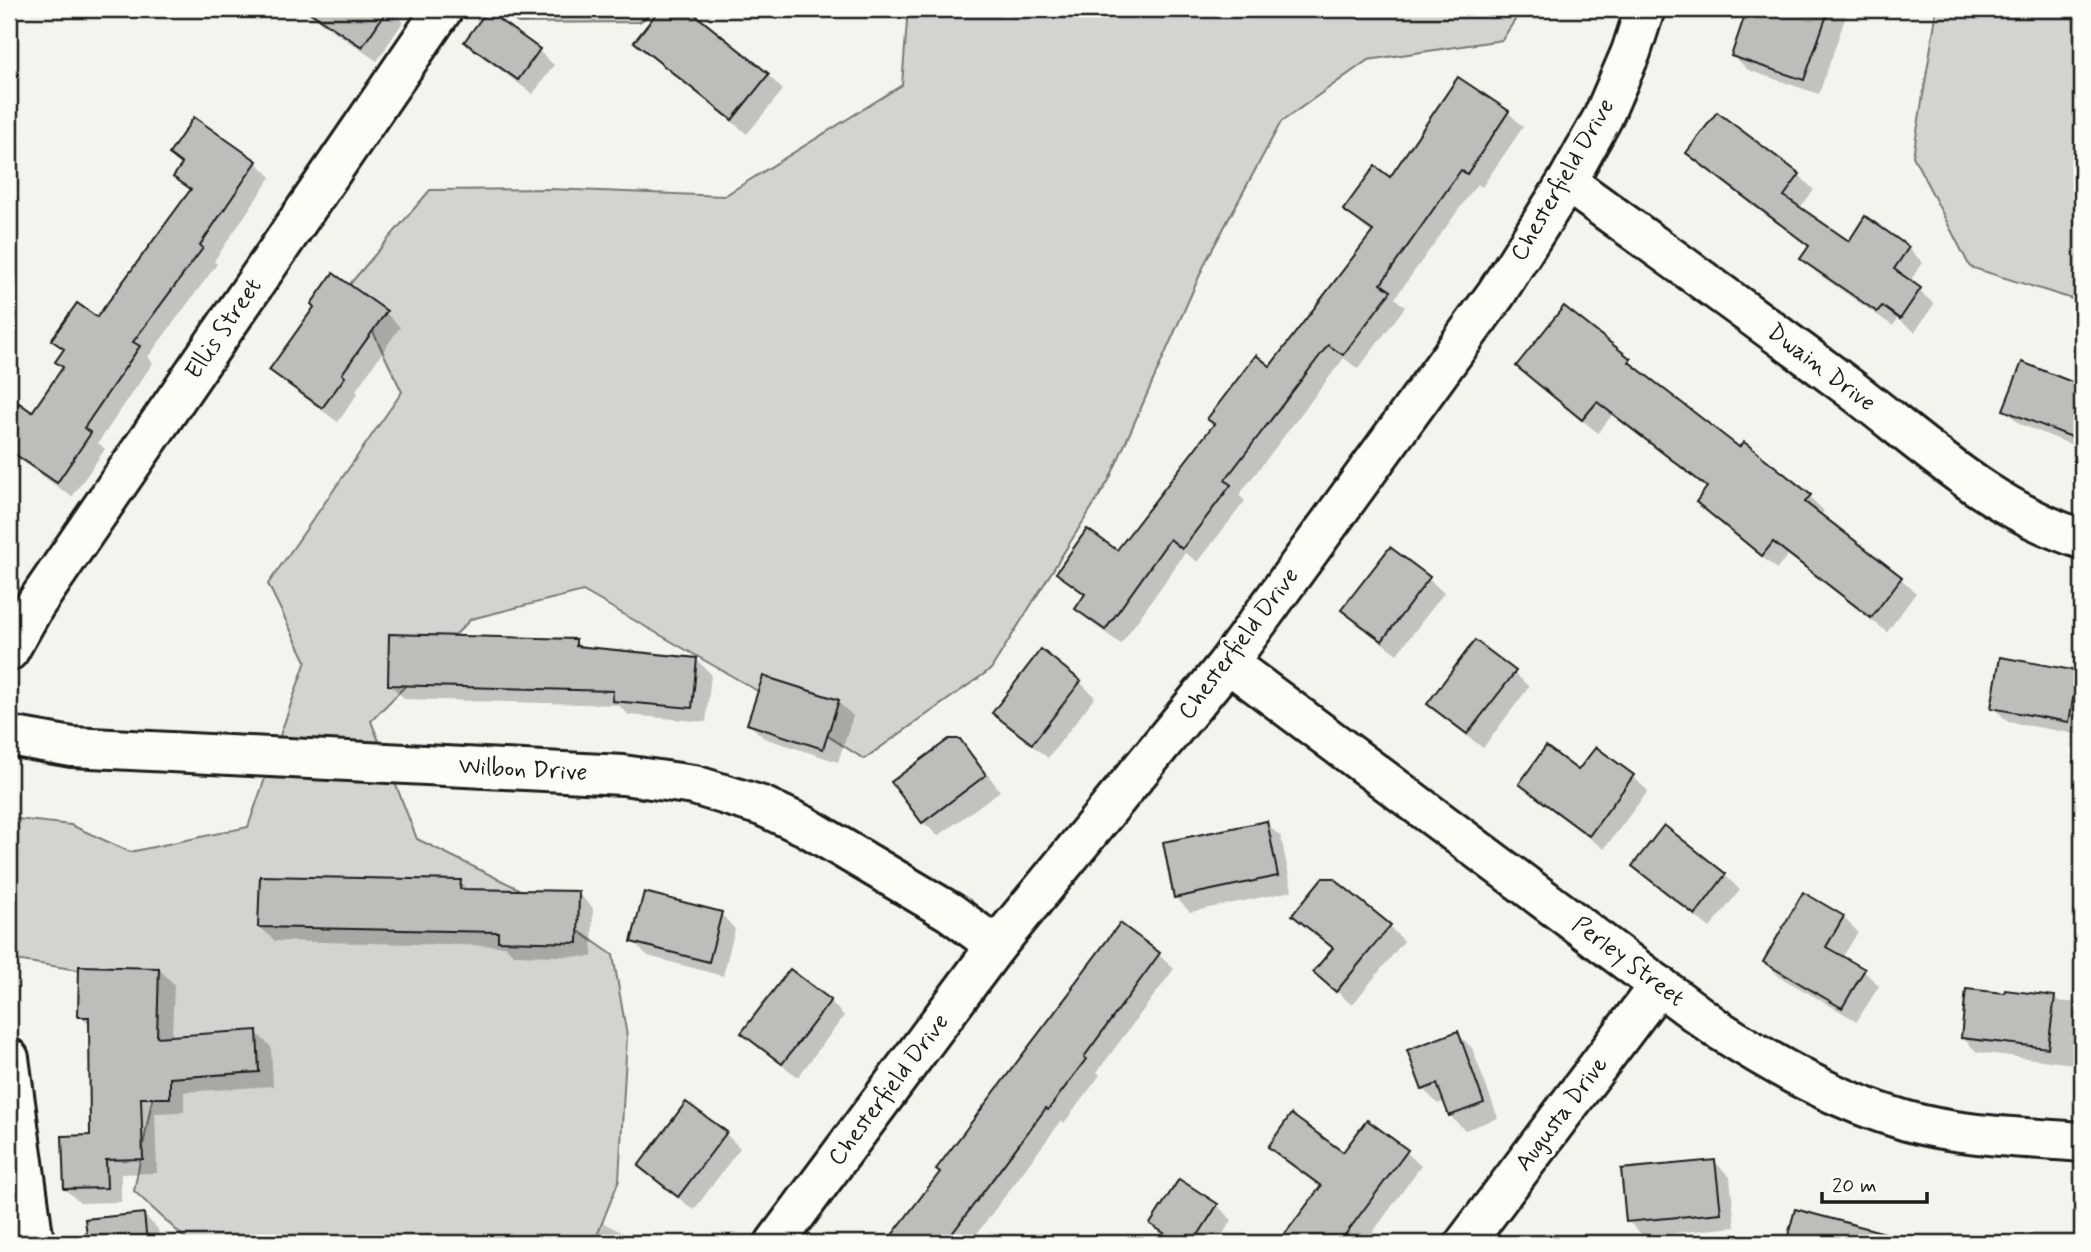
<svg xmlns="http://www.w3.org/2000/svg" width="2091" height="1252" viewBox="0 0 2091 1252" font-family="Mynerve,sans-serif">
<rect width="100%" height="100%" fill="#f4f3ee"/>
<filter id="ink" filterUnits="userSpaceOnUse"><feTurbulence type="fractalNoise" baseFrequency=".0143" numOctaves="2"/><feDisplacementMap in="SourceGraphic" scale="14" xChannelSelector="R" yChannelSelector="G"/><feConvolveMatrix kernelMatrix="1 2 1 2 8 2 1 2 1" color-interpolation-filters="sRGB"/></filter>
<g filter="url(#ink)">
<g fill="#d4d3cf" stroke="#787876" stroke-width="2">
<path d="M 499,9 L 660,9 L 639,22 L 518,23 Z"/>
<path d="M 908,9 L 1522,9 L 1502,40 L 1368,60 L 1281,122 L 1206,261 L 1109,480 L 991,669 L 864,759 L 751,687 L 583,591 L 471,619 L 371,721 L 417,839 L 517,888 L 613,955 L 627,1036 L 619,1180 L 594,1243 L 190,1243 L 134,1191 L 159,1065 L 127,978 L 9,959 L 9,818 L 71,825 L 130,852 L 248,827 L 306,661 L 268,584 L 402,392 L 350,284 L 430,190 L 551,189 L 724,196 L 902,85 Z"/>
<path d="M 1935,9 L 2082,9 L 2082,302 L 1970,267 L 1913,156 L 1935,22 Z"/>
</g>
<g fill="#0003">
<path d="M 301,9 L 390,9 L 403,22 L 377,61 Z"/>
<path d="M 662,9 L 685,9 L 768,75 L 783,90 L 747,134 L 651,56 L 636,42 Z"/>
<path d="M 1749,9 L 1839,9 L 1846,16 L 1819,94 L 1748,70 L 1733,55 Z"/>
<path d="M 487,13 L 539,51 L 554,65 L 533,94 L 481,56 L 466,42 Z"/>
<path d="M 1508,112 L 1523,127 L 1482,187 L 1477,184 L 1395,298 L 1405,307 L 1358,369 L 1344,358 L 1239,495 L 1245,501 L 1198,562 L 1185,553 L 1121,644 L 1092,623 L 1077,608 L 1085,596 L 1058,573 L 1117,552 L 1270,368 L 1373,234 L 1360,224 L 1346,210 L 1391,180 Z"/>
<path d="M 195,120 L 256,162 L 271,177 L 214,261 L 217,264 L 148,357 L 153,363 L 98,443 L 105,449 L 72,497 L 9,452 L 9,421 L 19,406 L 32,414 L 64,369 L 57,362 L 65,351 L 53,339 L 97,320 L 192,192 L 175,177 L 183,166 L 171,154 Z"/>
<path d="M 1689,153 L 1799,175 L 1814,190 L 1799,209 L 1849,244 L 1908,248 L 1923,263 L 1909,282 L 1934,304 L 1915,332 L 1897,319 L 1893,326 L 1817,273 L 1802,259 L 1810,248 L 1703,167 Z"/>
<path d="M 333,275 L 386,313 L 400,327 L 356,390 L 358,393 L 338,422 L 286,384 L 271,369 L 316,307 Z"/>
<path d="M 1629,361 L 1644,376 L 1740,450 L 1809,496 L 1824,511 L 1820,516 L 1901,579 L 1916,593 L 1887,632 L 1788,555 L 1777,569 L 1713,517 L 1698,502 L 1708,489 L 1612,415 L 1598,433 L 1533,381 L 1518,366 Z"/>
<path d="M 2023,364 L 2082,388 L 2082,449 L 2020,424 L 2005,409 Z"/>
<path d="M 1390,549 L 1429,579 L 1444,593 L 1397,654 L 1358,625 L 1344,610 Z"/>
<path d="M 575,641 L 582,648 L 696,659 L 711,674 L 706,722 L 629,715 L 618,705 L 405,699 L 390,685 Z"/>
<path d="M 2001,659 L 2082,673 L 2082,735 L 2008,722 L 1993,707 Z"/>
<path d="M 1514,672 L 1529,687 L 1483,748 L 1444,718 L 1429,704 Z"/>
<path d="M 1080,682 L 1095,697 L 1048,758 L 1009,728 L 994,713 Z"/>
<path d="M 838,702 L 853,716 L 838,762 L 764,738 L 749,724 Z"/>
<path d="M 959,741 L 974,756 L 1000,791 L 938,836 L 923,822 Z"/>
<path d="M 1596,750 L 1633,777 L 1648,791 L 1604,849 L 1536,798 L 1521,784 L 1579,773 Z"/>
<path d="M 1266,823 L 1281,837 L 1292,891 L 1190,912 L 1175,897 Z"/>
<path d="M 1635,865 L 1725,875 L 1740,890 L 1710,928 L 1649,880 Z"/>
<path d="M 460,882 L 469,891 L 578,893 L 593,908 L 592,957 L 514,955 L 505,946 L 275,941 L 260,927 Z"/>
<path d="M 721,914 L 735,929 L 723,976 L 648,956 L 633,941 Z"/>
<path d="M 1294,915 L 1389,926 L 1404,941 L 1352,1005 L 1315,972 L 1334,950 Z"/>
<path d="M 1843,917 L 1858,932 L 1842,958 L 1864,971 L 1879,986 L 1857,1021 L 1780,977 L 1765,962 Z"/>
<path d="M 1120,925 L 1159,955 L 1174,969 L 1097,1072 L 1100,1075 L 1064,1123 L 1061,1121 L 970,1243 L 888,1243 Z"/>
<path d="M 159,969 L 174,984 L 172,1038 L 256,1032 L 271,1047 L 273,1086 L 184,1092 L 184,1112 L 155,1113 L 157,1173 L 121,1174 L 121,1202 L 80,1203 L 65,1189 L 92,1137 L 91,1027 L 80,1016 Z"/>
<path d="M 2054,997 L 2058,1001 L 2082,1003 L 2082,1065 L 1977,1052 L 1963,1038 Z"/>
<path d="M 830,1001 L 844,1016 L 798,1077 L 758,1047 L 744,1033 Z"/>
<path d="M 1457,1033 L 1472,1048 L 1498,1118 L 1465,1130 L 1450,1116 L 1445,1101 L 1438,1104 L 1423,1089 Z"/>
<path d="M 726,1134 L 740,1148 L 694,1210 L 655,1180 L 640,1166 Z"/>
<path d="M 1270,1147 L 1343,1155 L 1406,1152 L 1421,1166 L 1365,1243 L 1280,1243 L 1321,1188 L 1285,1161 Z"/>
<path d="M 1715,1162 L 1730,1177 L 1735,1227 L 1643,1236 L 1628,1221 Z"/>
<path d="M 1179,1181 L 1217,1205 L 1232,1220 L 1217,1243 L 1174,1243 L 1152,1224 Z"/>
<path d="M 1796,1211 L 1886,1235 L 1894,1243 L 1787,1243 Z"/>
<path d="M 143,1214 L 158,1229 L 160,1243 L 90,1243 L 87,1220 Z"/>
<path d="M 604,1223 L 642,1243 L 593,1243 Z"/>
<path d="M 1565,1238 L 1572,1243 L 1561,1243 Z"/>
</g>
<g fill="#bebdba" stroke="#1c1c1c" stroke-width="2">
<path d="M 305,9 L 388,9 L 362,47 Z"/>
<path d="M 660,9 L 688,9 L 769,74 L 732,120 L 634,42 Z"/>
<path d="M 1747,9 L 1829,9 L 1804,80 L 1731,56 Z"/>
<path d="M 487,11 L 540,49 L 518,80 L 464,42 Z"/>
<path d="M 1458,77 L 1509,111 L 1467,174 L 1461,170 L 1381,284 L 1391,291 L 1343,355 L 1328,345 L 1225,480 L 1231,485 L 1182,549 L 1170,539 L 1105,630 L 1075,609 L 1085,594 L 1056,573 L 1087,529 L 1117,550 L 1214,424 L 1207,419 L 1256,355 L 1270,366 L 1373,231 L 1343,210 L 1375,166 L 1390,177 Z"/>
<path d="M 1717,112 L 1800,174 L 1784,196 L 1849,241 L 1865,216 L 1909,247 L 1894,269 L 1921,288 L 1900,319 L 1882,306 L 1877,312 L 1800,259 L 1809,246 L 1686,153 Z"/>
<path d="M 194,117 L 257,161 L 200,245 L 203,248 L 133,342 L 140,346 L 84,428 L 91,433 L 57,483 L 9,450 L 9,418 L 19,403 L 32,412 L 63,367 L 55,362 L 64,349 L 51,340 L 77,303 L 97,317 L 191,189 L 173,177 L 182,164 L 169,154 Z"/>
<path d="M 333,273 L 387,311 L 342,374 L 345,377 L 322,408 L 269,370 L 314,307 L 311,304 Z"/>
<path d="M 1564,306 L 1631,359 L 1629,362 L 1739,447 L 1744,442 L 1811,495 L 1805,502 L 1902,577 L 1871,618 L 1773,542 L 1762,556 L 1696,502 L 1707,487 L 1597,402 L 1582,420 L 1516,366 Z"/>
<path d="M 2022,362 L 2082,386 L 2082,441 L 2003,410 Z"/>
<path d="M 1390,547 L 1430,577 L 1382,641 L 1341,610 Z"/>
<path d="M 389,634 L 576,639 L 576,646 L 697,658 L 692,708 L 612,701 L 613,691 L 388,685 Z"/>
<path d="M 1475,640 L 1516,671 L 1467,734 L 1427,704 Z"/>
<path d="M 1041,649 L 1081,681 L 1032,744 L 992,713 Z"/>
<path d="M 2000,657 L 2078,671 L 2069,722 L 1991,708 Z"/>
<path d="M 763,676 L 839,700 L 823,749 L 747,724 Z"/>
<path d="M 949,739 L 960,739 L 986,775 L 922,823 L 891,782 Z"/>
<path d="M 1546,746 L 1578,770 L 1596,747 L 1634,775 L 1589,836 L 1519,784 Z"/>
<path d="M 1267,821 L 1278,876 L 1174,898 L 1163,842 Z"/>
<path d="M 1664,825 L 1726,874 L 1695,915 L 1632,866 Z"/>
<path d="M 260,876 L 461,880 L 460,889 L 579,891 L 578,943 L 498,941 L 498,932 L 258,927 Z"/>
<path d="M 1322,878 L 1333,878 L 1391,925 L 1336,992 L 1313,972 L 1333,948 L 1292,915 Z"/>
<path d="M 644,892 L 722,912 L 709,962 L 631,942 Z"/>
<path d="M 1803,892 L 1844,916 L 1826,947 L 1865,969 L 1842,1008 L 1763,962 Z"/>
<path d="M 1120,923 L 1160,953 L 1084,1057 L 1086,1059 L 1048,1110 L 1046,1108 L 945,1243 L 886,1243 L 940,1172 L 936,1169 L 1073,988 L 1072,987 Z"/>
<path d="M 79,966 L 159,968 L 157,1037 L 257,1030 L 259,1072 L 170,1078 L 170,1098 L 141,1098 L 143,1159 L 106,1160 L 107,1188 L 64,1189 L 62,1136 L 90,1135 L 89,1017 L 78,1017 Z"/>
<path d="M 790,969 L 831,1000 L 782,1064 L 741,1033 Z"/>
<path d="M 1966,989 L 2004,993 L 2005,990 L 2055,996 L 2048,1048 L 1961,1038 Z"/>
<path d="M 1458,1031 L 1484,1103 L 1449,1116 L 1437,1084 L 1422,1090 L 1407,1050 Z"/>
<path d="M 686,1102 L 727,1132 L 678,1197 L 638,1166 Z"/>
<path d="M 1291,1114 L 1343,1152 L 1367,1120 L 1408,1150 L 1339,1243 L 1278,1243 L 1321,1186 L 1268,1147 Z"/>
<path d="M 1715,1160 L 1721,1213 L 1626,1222 L 1621,1169 Z"/>
<path d="M 1179,1179 L 1218,1204 L 1193,1243 L 1179,1243 L 1150,1224 Z"/>
<path d="M 1795,1209 L 1889,1234 L 1888,1243 L 1786,1243 Z"/>
<path d="M 144,1213 L 147,1243 L 88,1243 L 85,1219 Z"/>
</g>
<g fill="none" stroke-linecap="round" stroke-linejoin="round">
<g stroke="#1c1c1c" stroke-width="44">
<g id="minor">
<path d="M 1567,182 C 1659,249 1752,315 1843,383 C 1919,440 1990,510 2082,539"/>
<path d="M 9,651 L 35,605 L 443,9"/>
<path d="M 1228,663 L 1716,1028 C 1777,1067 1837,1101 1907,1121 C 1963,1137 2025,1137 2082,1142"/>
<path d="M 9,736 L 72,747 L 623,775 L 694,785 L 762,806 L 805,826 L 950,912 L 996,946"/>
<path d="M 775,1243 L 996,946 L 1228,663 L 1496,294 L 1567,182 L 1603,117 L 1631,52 L 1645,9"/>
<path d="M 1465,1243 L 1659,985"/>
</g>
</g>
<g stroke="#1c1c1c" stroke-width="44">
<path id="tertiary" d="M 9,1058 L 34,1243"/>
</g>
<use href="#minor" stroke="#fdfcf7" stroke-width="38"/>
<use href="#tertiary" stroke="#fdfcf7" stroke-width="38"/>
</g>
</g>
<g text-anchor="middle" dominant-baseline="central" stroke-width="7" stroke-linejoin="round" paint-order="stroke">
<g font-size="24" fill="#1c1c1c" stroke="#fdfcf7">
<text transform="translate(1563 180) rotate(-60)">Chesterfield Drive</text>
<text transform="translate(224 329) rotate(-56)">Ellis Street</text>
<text transform="translate(1821 368) rotate(37)">Dwain Drive</text>
<text transform="translate(1239 644) rotate(-53)">Chesterfield Drive</text>
<text transform="translate(523 770) rotate(3)">Wilbon Drive</text>
<text transform="translate(1628 962) rotate(37)">Perley Street</text>
<text transform="translate(889 1090) rotate(-53)">Chesterfield Drive</text>
<text transform="translate(1562 1114) rotate(-53)">Augusta Drive</text>
</g>
</g>
<rect width="2091" height="1252" fill="none" stroke="#fdfcf7" stroke-width="35"/>
<rect x="18" y="18" width="2056" height="1217" fill="none" stroke="#1c1c1c" stroke-width="2.5" filter="url(#ink)"/>
<path d="M1822 1192v10h105v-10" fill="none" stroke="#1c1c1c" stroke-width="3.5"/>
<text x="1832" y="1192" font-size="21" fill="#1c1c1c" stroke="#fdfcf7" stroke-width="5" paint-order="stroke">20 m</text>
</svg>
